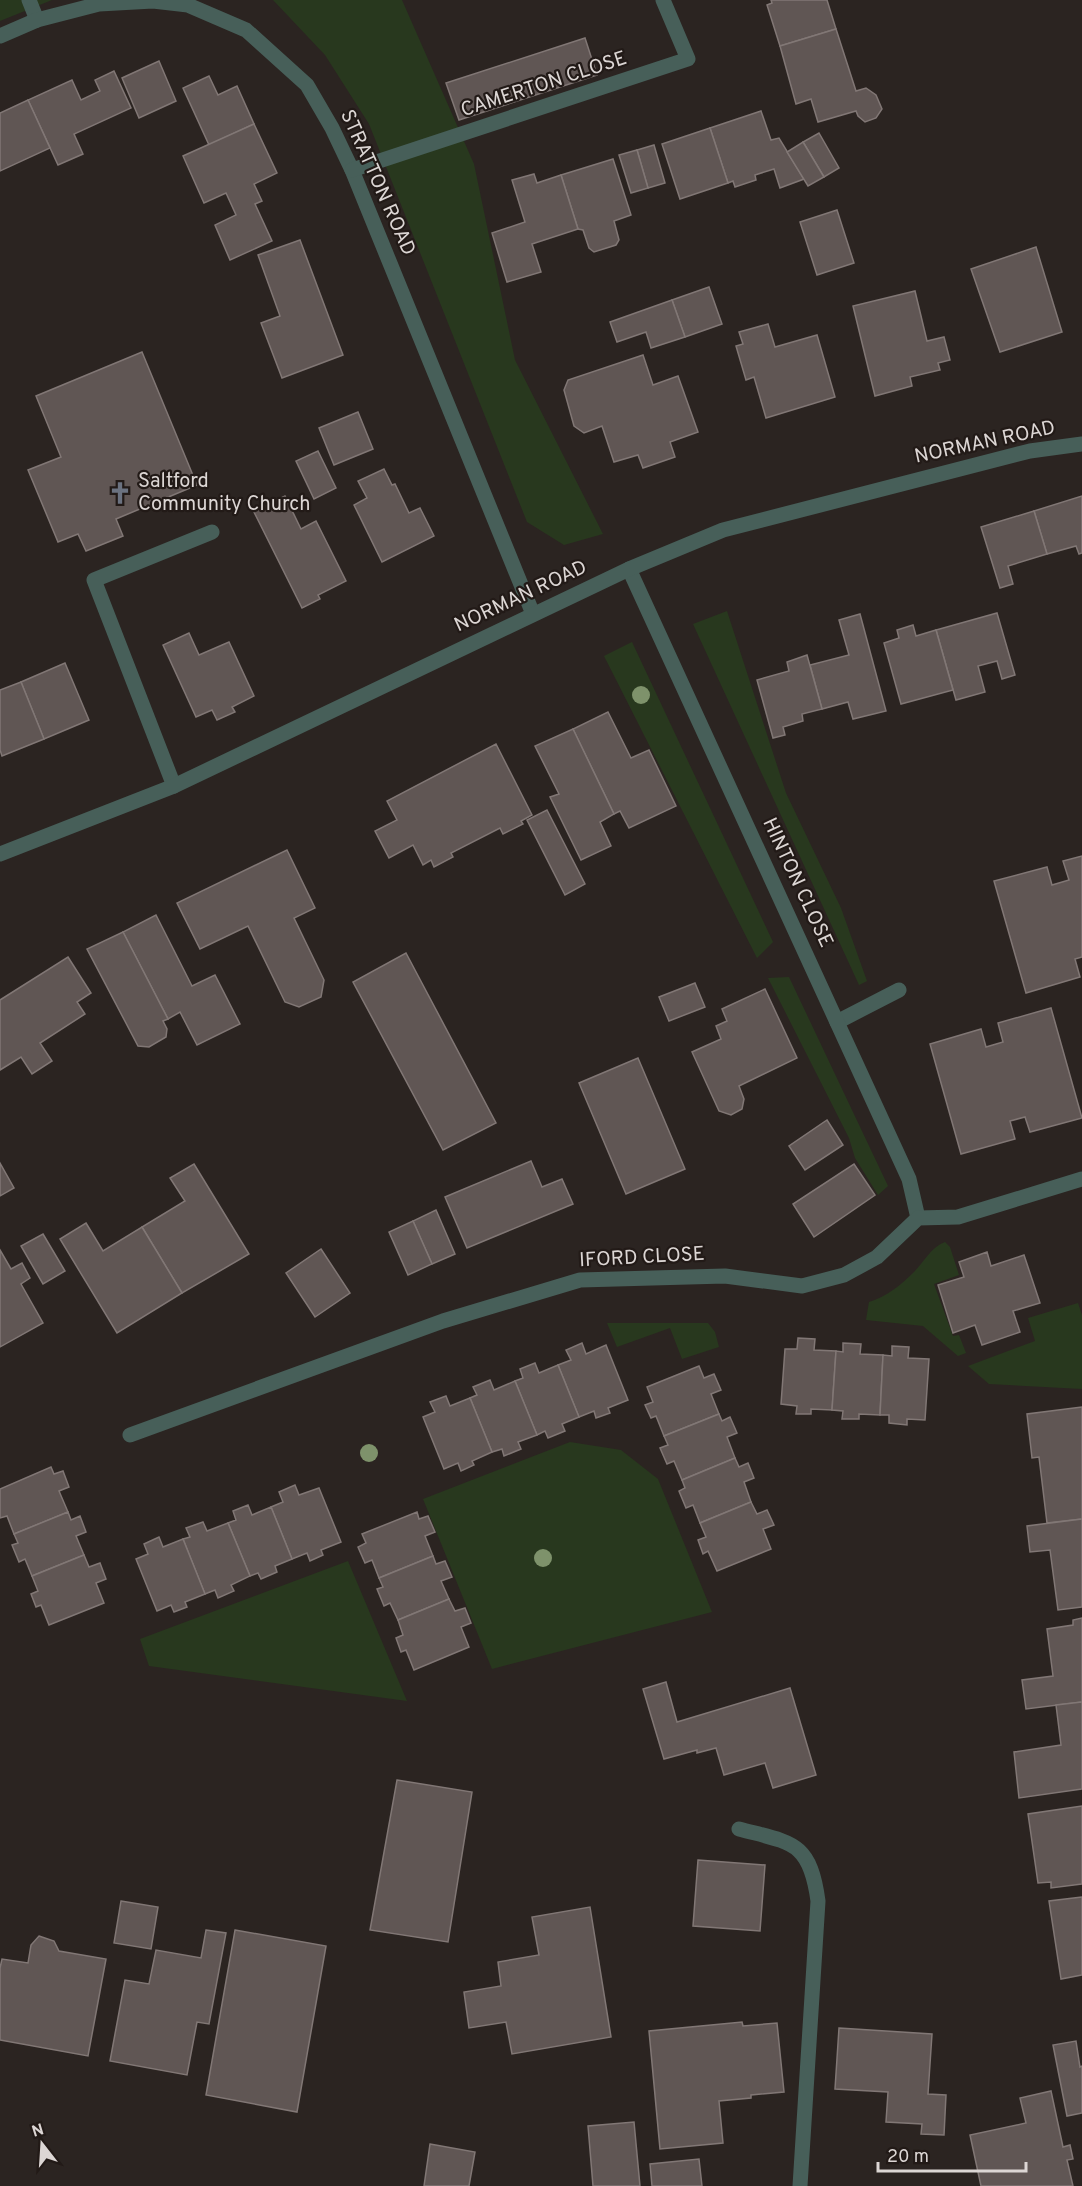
<svg xmlns="http://www.w3.org/2000/svg" width="1082" height="2186" viewBox="0 0 1082 2186" font-family="Overpass,sans-serif">
<rect width="100%" height="100%" fill="#2b2421"/>
<g fill="#28381e">
<path d="M 0,0 L 52,0 L 0,21 Z"/>
<path d="M 273,0 L 402,0 L 474,164 L 515,360 L 603,534 L 564,545 L 527,522 L 369,124 L 325,55 Z"/>
<path d="M 727,611 L 786,793 L 841,908 L 867,981 L 859,985 L 693,624 Z"/>
<path d="M 632,642 L 773,942 L 757,958 L 604,656 Z"/>
<path d="M 789,977 L 888,1186 L 878,1195 L 855,1158 L 849,1138 L 768,978 Z"/>
<path d="M 945,1242 L 950,1247 L 959,1275 L 934,1284 L 953,1336 L 959,1335 L 966,1353 L 958,1356 L 923,1326 L 866,1320 L 869,1302 C 886,1297 901,1285 914,1272 C 924,1262 931,1247 945,1242 Z"/>
<path d="M 1078,1303 L 1082,1315 L 1082,1389 L 989,1384 L 968,1366 L 1035,1341 L 1028,1318 Z"/>
<path d="M 607,1323 L 708,1323 L 715,1332 L 719,1347 L 682,1359 L 670,1328 L 617,1347 Z"/>
<path d="M 570,1442 L 621,1450 L 658,1479 L 712,1612 L 492,1669 L 423,1499 Z"/>
<path d="M 348,1561 L 407,1701 L 149,1666 L 140,1639 Z"/>
</g>
<g fill="#605654" stroke="#817775" stroke-width="1.5">
<path d="M 771,0 L 827,0 L 836,29 L 780,46 L 767,5 L 772,3 Z"/>
<path d="M 836,29 L 856,91 L 866,88 L 876,95 L 882,109 L 876,118 L 865,122 L 858,116 L 856,111 L 818,122 L 811,99 L 796,104 L 780,46 Z"/>
<path d="M 585,38 L 597,75 L 459,120 L 446,83 Z"/>
<path d="M 159,61 L 176,101 L 139,118 L 122,78 Z"/>
<path d="M 114,71 L 131,108 L 74,134 L 83,154 L 58,165 L 28,100 L 72,80 L 81,100 L 100,91 L 95,80 Z"/>
<path d="M 209,76 L 218,95 L 237,86 L 254,124 L 209,145 L 183,88 Z"/>
<path d="M 28,100 L 50,148 L 0,171 L 0,113 Z"/>
<path d="M 761,111 L 771,140 L 779,138 L 804,179 L 780,188 L 774,169 L 755,175 L 756,180 L 735,187 L 733,181 L 728,183 L 710,128 Z"/>
<path d="M 254,124 L 277,173 L 254,184 L 262,201 L 255,204 L 272,241 L 230,260 L 215,225 L 236,215 L 226,193 L 204,203 L 183,156 Z"/>
<path d="M 710,128 L 728,183 L 680,199 L 662,144 Z"/>
<path d="M 819,133 L 839,168 L 824,177 L 803,142 Z"/>
<path d="M 803,142 L 824,177 L 808,186 L 787,152 Z"/>
<path d="M 654,145 L 665,183 L 648,188 L 637,150 Z"/>
<path d="M 637,150 L 648,188 L 631,193 L 619,155 Z"/>
<path d="M 613,159 L 631,215 L 614,221 L 619,240 L 616,245 L 594,252 L 589,248 L 583,230 L 578,229 L 561,175 Z"/>
<path d="M 534,174 L 537,183 L 561,175 L 578,229 L 532,244 L 541,272 L 507,282 L 492,233 L 525,222 L 512,180 Z"/>
<path d="M 837,210 L 854,263 L 817,275 L 800,222 Z"/>
<path d="M 300,240 L 343,355 L 282,378 L 261,323 L 280,316 L 258,255 Z"/>
<path d="M 1036,247 L 1062,332 L 1000,352 L 971,269 Z"/>
<path d="M 709,287 L 722,324 L 685,337 L 672,300 Z"/>
<path d="M 915,291 L 927,341 L 944,337 L 950,360 L 938,363 L 940,370 L 910,377 L 912,386 L 875,396 L 853,306 Z"/>
<path d="M 672,300 L 685,337 L 651,348 L 646,332 L 617,342 L 610,322 Z"/>
<path d="M 768,324 L 775,347 L 817,335 L 835,397 L 766,418 L 754,377 L 746,380 L 736,346 L 743,344 L 739,332 Z"/>
<path d="M 142,352 L 197,485 L 116,519 L 123,536 L 86,551 L 78,534 L 58,542 L 28,470 L 61,457 L 36,396 Z"/>
<path d="M 643,355 L 653,385 L 678,376 L 698,432 L 670,442 L 675,457 L 643,468 L 638,455 L 614,462 L 602,426 L 584,433 L 574,426 L 564,390 L 568,380 Z"/>
<path d="M 358,412 L 373,449 L 334,465 L 319,428 Z"/>
<path d="M 318,451 L 336,488 L 314,499 L 296,461 Z"/>
<path d="M 384,469 L 392,485 L 395,484 L 409,513 L 420,508 L 434,536 L 382,562 L 354,505 L 367,498 L 358,481 Z"/>
<path d="M 285,496 L 301,529 L 316,521 L 346,581 L 318,595 L 320,599 L 302,608 L 254,512 Z"/>
<path d="M 1082,496 L 1082,553 L 1079,554 L 1076,546 L 1047,554 L 1034,511 Z"/>
<path d="M 1034,511 L 1047,554 L 1008,566 L 1013,584 L 1000,588 L 981,527 Z"/>
<path d="M 997,613 L 1015,675 L 1002,679 L 997,661 L 978,666 L 985,692 L 956,700 L 936,630 Z"/>
<path d="M 860,614 L 886,711 L 853,719 L 848,702 L 822,709 L 810,665 L 849,655 L 839,620 Z"/>
<path d="M 913,625 L 916,636 L 936,630 L 953,690 L 901,704 L 884,643 L 899,638 L 897,630 Z"/>
<path d="M 189,633 L 199,655 L 229,642 L 254,696 L 232,707 L 235,712 L 217,720 L 212,710 L 196,717 L 163,645 Z"/>
<path d="M 807,655 L 822,709 L 802,714 L 803,721 L 783,727 L 785,735 L 773,738 L 757,680 L 789,671 L 787,662 Z"/>
<path d="M 65,663 L 89,720 L 44,739 L 21,682 Z"/>
<path d="M 21,682 L 44,739 L 2,756 L 0,750 L 0,690 Z"/>
<path d="M 608,712 L 631,758 L 649,750 L 676,806 L 629,828 L 620,811 L 614,814 L 573,729 Z"/>
<path d="M 573,729 L 614,814 L 600,822 L 611,846 L 581,860 L 550,797 L 559,794 L 535,746 Z"/>
<path d="M 496,744 L 532,815 L 521,821 L 523,824 L 503,834 L 500,828 L 451,853 L 453,857 L 434,867 L 431,860 L 423,865 L 413,845 L 389,858 L 375,831 L 397,820 L 387,801 Z"/>
<path d="M 547,810 L 585,884 L 565,895 L 527,820 Z"/>
<path d="M 287,850 L 315,908 L 294,918 L 324,980 L 321,997 L 299,1007 L 285,1002 L 248,926 L 200,949 L 177,903 Z"/>
<path d="M 1082,856 L 1082,957 L 1075,959 L 1080,977 L 1026,993 L 994,881 L 1047,867 L 1052,885 L 1069,880 L 1063,861 Z"/>
<path d="M 156,915 L 192,986 L 215,975 L 240,1024 L 197,1045 L 180,1012 L 168,1019 L 123,932 Z"/>
<path d="M 123,932 L 168,1019 L 163,1021 L 167,1029 L 166,1037 L 149,1047 L 138,1046 L 87,949 Z"/>
<path d="M 406,953 L 496,1123 L 443,1150 L 353,982 Z"/>
<path d="M 68,957 L 91,993 L 77,1002 L 85,1014 L 40,1043 L 52,1061 L 32,1074 L 21,1057 L 0,1070 L 0,1000 Z"/>
<path d="M 695,983 L 705,1007 L 669,1021 L 659,997 Z"/>
<path d="M 765,989 L 797,1058 L 739,1086 L 744,1099 L 742,1109 L 731,1115 L 719,1111 L 692,1052 L 721,1039 L 716,1026 L 727,1021 L 722,1009 Z"/>
<path d="M 1051,1008 L 1082,1118 L 1030,1132 L 1025,1117 L 1010,1121 L 1015,1139 L 961,1154 L 930,1044 L 981,1029 L 986,1047 L 1003,1042 L 998,1023 Z"/>
<path d="M 638,1058 L 685,1169 L 626,1194 L 579,1083 Z"/>
<path d="M 827,1120 L 843,1145 L 805,1170 L 789,1146 Z"/>
<path d="M 531,1161 L 542,1187 L 562,1179 L 573,1204 L 467,1248 L 445,1197 Z"/>
<path d="M 0,1163 L 14,1188 L 0,1196 Z"/>
<path d="M 194,1164 L 249,1254 L 182,1293 L 142,1227 L 185,1201 L 170,1178 Z"/>
<path d="M 854,1164 L 875,1195 L 814,1237 L 793,1204 Z"/>
<path d="M 436,1210 L 455,1254 L 432,1264 L 413,1221 Z"/>
<path d="M 413,1221 L 432,1264 L 408,1275 L 389,1232 Z"/>
<path d="M 86,1223 L 103,1251 L 142,1227 L 182,1293 L 117,1333 L 60,1239 Z"/>
<path d="M 43,1234 L 65,1271 L 43,1284 L 21,1246 Z"/>
<path d="M 321,1249 L 350,1293 L 315,1317 L 286,1273 Z"/>
<path d="M 0,1250 L 11,1269 L 22,1263 L 30,1278 L 21,1284 L 43,1323 L 0,1347 Z"/>
<path d="M 987,1252 L 991,1266 L 1024,1255 L 1040,1303 L 1013,1311 L 1020,1332 L 982,1345 L 975,1325 L 953,1333 L 938,1285 L 964,1277 L 959,1262 Z"/>
<path d="M 798,1338 L 815,1339 L 814,1350 L 836,1351 L 832,1410 L 811,1409 L 811,1414 L 796,1414 L 797,1406 L 781,1404 L 785,1349 L 797,1349 Z"/>
<path d="M 582,1343 L 586,1354 L 606,1345 L 628,1400 L 608,1408 L 610,1413 L 596,1418 L 594,1411 L 579,1417 L 558,1365 L 571,1360 L 566,1350 Z"/>
<path d="M 843,1343 L 861,1344 L 860,1354 L 883,1355 L 880,1415 L 859,1414 L 859,1419 L 842,1419 L 843,1411 L 832,1410 L 836,1351 L 843,1352 Z"/>
<path d="M 892,1346 L 909,1347 L 908,1358 L 929,1359 L 925,1420 L 907,1419 L 907,1425 L 889,1423 L 889,1415 L 880,1415 L 883,1355 L 892,1356 Z"/>
<path d="M 535,1363 L 539,1373 L 558,1365 L 579,1417 L 562,1424 L 565,1431 L 548,1438 L 545,1431 L 537,1435 L 515,1381 L 523,1378 L 520,1369 Z"/>
<path d="M 699,1366 L 704,1378 L 714,1374 L 721,1390 L 711,1394 L 719,1414 L 664,1436 L 656,1416 L 651,1418 L 645,1405 L 653,1402 L 647,1387 Z"/>
<path d="M 490,1380 L 494,1390 L 515,1381 L 537,1435 L 518,1442 L 521,1449 L 504,1456 L 502,1449 L 492,1452 L 470,1398 L 477,1395 L 473,1387 Z"/>
<path d="M 446,1396 L 450,1406 L 470,1398 L 492,1452 L 472,1461 L 474,1465 L 461,1471 L 458,1463 L 444,1469 L 423,1417 L 435,1412 L 430,1402 Z"/>
<path d="M 1082,1407 L 1082,1519 L 1047,1523 L 1039,1457 L 1032,1458 L 1027,1414 Z"/>
<path d="M 719,1414 L 722,1421 L 730,1417 L 737,1433 L 727,1437 L 735,1458 L 682,1480 L 674,1461 L 667,1464 L 660,1448 L 668,1445 L 664,1436 Z"/>
<path d="M 735,1458 L 739,1467 L 748,1463 L 754,1478 L 744,1482 L 751,1502 L 700,1523 L 693,1505 L 686,1508 L 679,1491 L 685,1488 L 682,1480 Z"/>
<path d="M 51,1467 L 54,1474 L 63,1471 L 69,1487 L 59,1491 L 68,1512 L 14,1534 L 7,1516 L 0,1518 L 0,1489 Z"/>
<path d="M 295,1485 L 299,1495 L 319,1488 L 341,1542 L 321,1550 L 323,1555 L 310,1561 L 307,1553 L 292,1559 L 271,1507 L 283,1502 L 279,1492 Z"/>
<path d="M 751,1502 L 757,1514 L 767,1510 L 774,1525 L 763,1529 L 771,1549 L 717,1571 L 708,1551 L 703,1554 L 698,1540 L 706,1537 L 700,1523 Z"/>
<path d="M 248,1505 L 252,1515 L 271,1507 L 292,1559 L 275,1566 L 277,1572 L 261,1579 L 258,1573 L 250,1576 L 228,1523 L 236,1520 L 233,1511 Z"/>
<path d="M 68,1512 L 71,1520 L 80,1516 L 86,1532 L 76,1536 L 84,1555 L 32,1576 L 25,1559 L 19,1562 L 12,1545 L 18,1543 L 14,1534 Z"/>
<path d="M 417,1512 L 419,1519 L 428,1516 L 435,1532 L 425,1536 L 433,1556 L 379,1578 L 372,1560 L 365,1563 L 358,1547 L 366,1543 L 362,1534 Z"/>
<path d="M 1082,1519 L 1082,1607 L 1058,1610 L 1050,1550 L 1030,1552 L 1027,1526 Z"/>
<path d="M 203,1522 L 207,1531 L 228,1523 L 250,1576 L 231,1585 L 234,1591 L 218,1598 L 215,1590 L 205,1594 L 183,1539 L 190,1537 L 186,1528 Z"/>
<path d="M 159,1537 L 163,1547 L 183,1539 L 205,1594 L 185,1602 L 187,1607 L 174,1612 L 171,1605 L 157,1611 L 136,1559 L 148,1554 L 144,1544 Z"/>
<path d="M 84,1555 L 89,1567 L 100,1563 L 106,1579 L 96,1583 L 104,1603 L 49,1625 L 41,1605 L 36,1607 L 31,1594 L 38,1591 L 32,1576 Z"/>
<path d="M 433,1556 L 436,1564 L 445,1561 L 452,1577 L 441,1581 L 449,1599 L 398,1620 L 390,1603 L 384,1606 L 377,1589 L 383,1587 L 379,1578 Z"/>
<path d="M 449,1599 L 455,1611 L 465,1608 L 471,1623 L 461,1627 L 469,1647 L 414,1670 L 406,1650 L 401,1652 L 396,1638 L 403,1635 L 398,1620 Z"/>
<path d="M 1082,1618 L 1082,1702 L 1026,1709 L 1022,1680 L 1053,1676 L 1047,1629 L 1073,1625 L 1073,1620 Z"/>
<path d="M 666,1682 L 677,1722 L 790,1688 L 816,1775 L 773,1788 L 765,1763 L 724,1775 L 716,1748 L 697,1753 L 697,1750 L 664,1759 L 643,1689 Z"/>
<path d="M 1082,1702 L 1082,1789 L 1019,1798 L 1014,1752 L 1061,1745 L 1056,1705 Z"/>
<path d="M 397,1780 L 472,1792 L 448,1942 L 370,1930 Z"/>
<path d="M 1082,1806 L 1082,1884 L 1051,1888 L 1051,1882 L 1038,1883 L 1028,1814 Z"/>
<path d="M 698,1860 L 765,1865 L 760,1931 L 693,1926 Z"/>
<path d="M 1082,1897 L 1082,1975 L 1061,1979 L 1049,1901 Z"/>
<path d="M 121,1901 L 158,1907 L 151,1949 L 114,1943 Z"/>
<path d="M 590,1907 L 611,2037 L 512,2054 L 506,2022 L 469,2028 L 464,1992 L 501,1986 L 498,1962 L 539,1955 L 532,1917 Z"/>
<path d="M 206,1930 L 226,1933 L 209,2024 L 197,2022 L 187,2075 L 110,2061 L 125,1980 L 149,1984 L 156,1950 L 201,1958 Z"/>
<path d="M 235,1930 L 326,1946 L 297,2112 L 206,2095 Z"/>
<path d="M 39,1936 L 54,1941 L 59,1951 L 106,1959 L 88,2056 L 0,2040 L 0,1968 L 2,1959 L 28,1963 L 31,1945 Z"/>
<path d="M 742,2022 L 743,2026 L 777,2023 L 784,2092 L 751,2095 L 751,2098 L 719,2101 L 723,2143 L 660,2149 L 649,2031 Z"/>
<path d="M 839,2028 L 932,2034 L 928,2094 L 946,2095 L 944,2135 L 921,2134 L 922,2124 L 886,2122 L 888,2092 L 835,2089 Z"/>
<path d="M 1076,2041 L 1080,2067 L 1082,2066 L 1082,2113 L 1067,2116 L 1053,2045 Z"/>
<path d="M 1051,2091 L 1063,2147 L 1070,2145 L 1073,2159 L 1067,2160 L 1073,2186 L 981,2186 L 970,2135 L 1026,2123 L 1020,2098 Z"/>
<path d="M 634,2122 L 640,2186 L 593,2186 L 588,2126 Z"/>
<path d="M 430,2144 L 475,2152 L 469,2186 L 424,2186 Z"/>
<path d="M 699,2159 L 702,2186 L 652,2186 L 650,2164 Z"/>
</g>
<g fill="none" stroke-linecap="round" stroke-linejoin="round">
<g stroke="#475f59" stroke-width="15">
<path d="M 174,786 L 94,580 L 212,532"/>
<path d="M 837,1022 L 899,990"/>
<path d="M 739,1829 C 792,1843 810,1841 818,1901 L 800,2186"/>
</g>
<g stroke="#475f59" stroke-width="15">
<path d="M 29,0 L 37,20"/>
<path d="M 0,36 L 37,20 L 99,4 L 153,1 L 188,5 L 246,30 L 307,85 L 332,128 L 352,170 L 533,614"/>
<path d="M 352,170 L 688,59 L 663,0"/>
<path d="M 629,569 L 909,1179 L 918,1218"/>
<path d="M 0,854 L 174,786 L 629,569 L 723,530 L 1030,451 L 1082,444"/>
<path d="M 130,1435 L 443,1321 L 580,1280 L 725,1276 L 802,1286 L 844,1275 L 877,1257 L 918,1218 L 958,1217 L 1082,1179"/>
</g>
</g>
<g fill="#7e926b">
<circle cx="641" cy="695" r="9"/>
<circle cx="369" cy="1453" r="9"/>
<circle cx="543" cy="1558" r="9"/>
</g>
<defs>
<g id="church-bare" transform="scale(1.8)"><path d="M-1.2-6h2.4v3.5h3.3v2.4h-3.3V6h-2.4V-.1h-3.3v-2.4h3.3Z" fill="#6b7280" stroke="#221a17" stroke-width="2.5" paint-order="stroke"/></g>
</defs>
<g fill-rule="evenodd">
<use href="#church-bare" x="120" y="493"/>
</g>
<g text-anchor="middle" dominant-baseline="central" stroke-width="4.5" stroke-linejoin="round" paint-order="stroke">
<g font-size="20" fill="#dcd6d4" stroke="#221a17">
<text transform="translate(544 85) rotate(-18)">CAMERTON CLOSE</text>
<text transform="translate(377 183) rotate(66)">STRATTON ROAD</text>
<text transform="translate(985 443) rotate(-12)">NORMAN ROAD</text>
<text transform="translate(521 597) rotate(-25)">NORMAN ROAD</text>
<text transform="translate(797 883) rotate(65)">HINTON CLOSE</text>
<text transform="translate(642 1258) rotate(-3)">IFORD CLOSE</text>
</g>
<g font-size="20" fill="#dcd6d4" stroke="#221a17" text-anchor="start">
<text x="138" y="482">Saltford<tspan x="138" dy="23">Community Church</tspan></text>
</g>
</g>
<g transform="translate(42 2144) rotate(343)" stroke="#221a17" stroke-width="4.5" paint-order="stroke">
<path d="M0-4.5L10 22L0 15L-10 22Z" fill="#dcd6d4"/>
<text y="-9" font-size="16" font-weight="bold" text-anchor="middle" fill="#dcd6d4">N</text>
</g>
<path d="M878 2162v9h148v-9" fill="none" stroke="#dcd6d4" stroke-width="3"/>
<text x="887" y="2162" font-size="18" fill="#dcd6d4" stroke="#221a17" stroke-width="4.5" paint-order="stroke">20 m</text>
</svg>
